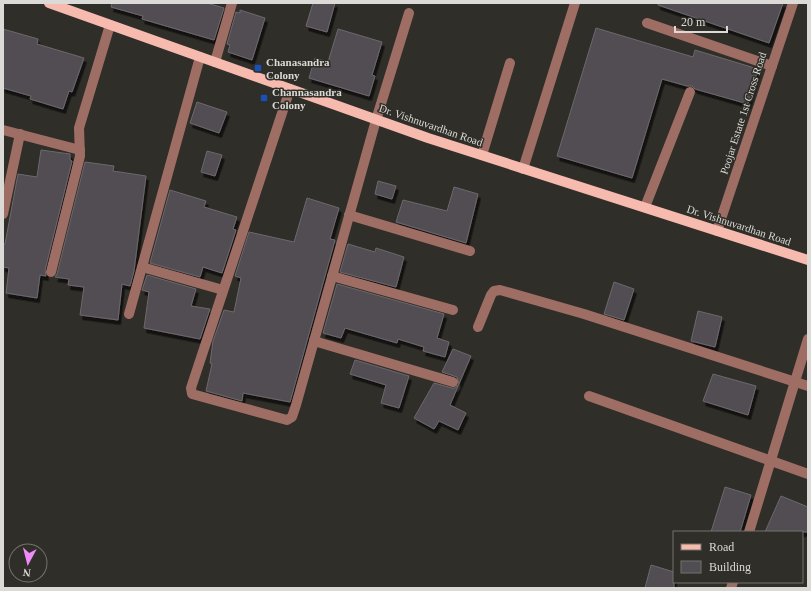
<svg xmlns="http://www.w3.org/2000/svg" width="811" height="591" viewBox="0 0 811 591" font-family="Georgia,serif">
<defs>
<filter id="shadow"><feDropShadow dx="2.5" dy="4.5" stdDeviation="0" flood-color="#0009"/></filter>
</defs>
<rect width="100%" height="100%" fill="#2f2e28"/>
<g fill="#514d52" stroke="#6d686e" filter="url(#shadow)">
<path d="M 112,3 L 207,3 L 224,8 L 214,40 L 142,19 L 143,16 L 111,7 Z"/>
<path d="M 313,3 L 335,3 L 327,32 L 306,26 Z"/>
<path d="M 658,3 L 783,3 L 769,43 L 658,5 Z"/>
<path d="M 240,10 L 265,18 L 252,60 L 228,52 L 230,45 L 227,44 L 236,12 L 240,13 Z"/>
<path d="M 596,28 L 693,57 L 695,50 L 758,69 L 748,104 L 695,89 L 692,86 L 687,86 L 662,79 L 632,178 L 557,156 Z"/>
<path d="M 3,29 L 38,39 L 37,44 L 84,58 L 72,92 L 69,91 L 63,109 L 30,99 L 31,96 L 3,88 Z"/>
<path d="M 338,29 L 382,42 L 372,75 L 375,76 L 369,96 L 309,78 L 315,58 L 328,62 Z"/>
<path d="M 197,102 L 227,112 L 219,133 L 190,123 Z"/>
<path d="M 41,150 L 70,154 L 70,160 L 72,161 L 45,270 L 46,276 L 40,275 L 37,298 L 6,293 L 9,268 L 3,267 L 3,244 L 5,244 L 18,174 L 37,177 Z"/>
<path d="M 207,151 L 222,155 L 215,176 L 201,172 Z"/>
<path d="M 85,162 L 114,166 L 113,171 L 146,176 L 134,271 L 130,286 L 122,284 L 118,320 L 80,315 L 84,287 L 68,285 L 69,279 L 55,277 L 57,274 Z"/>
<path d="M 378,181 L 396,186 L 392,199 L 375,194 Z"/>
<path d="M 454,187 L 478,194 L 466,243 L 396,222 L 403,200 L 447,211 Z"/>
<path d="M 170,190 L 206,201 L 204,207 L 237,217 L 233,229 L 236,230 L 222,273 L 203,267 L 200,277 L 150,263 Z"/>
<path d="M 307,198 L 339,208 L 330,239 L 335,240 L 290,402 L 243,393 L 242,401 L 206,391 L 212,364 L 210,363 L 213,341 L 224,310 L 234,312 L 241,278 L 235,276 L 249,232 L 294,242 Z"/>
<path d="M 348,244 L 375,252 L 376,248 L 404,257 L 396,287 L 340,272 Z"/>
<path d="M 147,275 L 196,289 L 191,306 L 210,309 L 200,339 L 144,328 L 149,292 L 142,290 Z"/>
<path d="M 614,282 L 634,289 L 624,320 L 604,314 Z"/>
<path d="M 337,284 L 444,314 L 437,338 L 449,342 L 445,357 L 423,351 L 424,347 L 398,339 L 397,343 L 345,328 L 341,338 L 323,333 Z"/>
<path d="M 698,311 L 722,317 L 715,347 L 691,341 Z"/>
<path d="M 453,349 L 471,356 L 459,384 L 457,377 L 442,372 Z"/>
<path d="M 355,360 L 409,376 L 399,408 L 381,403 L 386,385 L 350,374 Z"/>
<path d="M 713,374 L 756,386 L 748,415 L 703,401 Z"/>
<path d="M 434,383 L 452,388 L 455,388 L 459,384 L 450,405 L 466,413 L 458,430 L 439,421 L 434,429 L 414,418 Z"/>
<path d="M 725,487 L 751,495 L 740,532 L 711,532 Z"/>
<path d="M 781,496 L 808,507 L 808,532 L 765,532 Z"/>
<path d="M 651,565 L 674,572 L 674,588 L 645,588 Z"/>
</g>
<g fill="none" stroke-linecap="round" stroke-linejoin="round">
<g stroke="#9e6e65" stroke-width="10">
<path d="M 647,23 L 772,66"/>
<path d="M 215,62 L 232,3"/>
<path d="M 290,89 L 191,388 L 192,394 L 287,420 L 292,417 L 296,405 L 376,120 L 409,13"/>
<path d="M 3,130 L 80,150"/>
<path d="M 482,155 L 510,63"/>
<path d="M 523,169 L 575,3"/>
<path d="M 645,207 L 690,92"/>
<path d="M 3,214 L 20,134"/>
<path d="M 349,215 L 470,251"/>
<path d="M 717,231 L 793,3"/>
<path d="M 142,267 L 223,290"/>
<path d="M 51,272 L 80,156 L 79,128 L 110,25"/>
<path d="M 332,276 L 453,310"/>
<path d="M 129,314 L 200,57"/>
<path d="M 478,327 L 491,295 L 494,291 L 500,290 L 584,314 L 808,386"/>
<path d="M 314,341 L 453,382"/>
<path d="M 589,396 L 808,474"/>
<path d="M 749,532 L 808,339"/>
<path d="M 731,588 L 733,582"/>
</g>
<path stroke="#f6baae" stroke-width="10" d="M 49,3 L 428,138 L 808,260"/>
</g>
<g fill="#1a4fb4" stroke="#2f2e28" stroke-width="1.5">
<rect x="254" y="64" width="8" height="8" rx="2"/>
<rect x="260" y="94" width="8" height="8" rx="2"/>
</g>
<g text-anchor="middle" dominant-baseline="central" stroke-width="3" stroke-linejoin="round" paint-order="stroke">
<g font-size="11" font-weight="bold" fill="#dbdad6" stroke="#2f2e28" text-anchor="start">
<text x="266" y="62">Chanasandra<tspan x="266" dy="13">Colony</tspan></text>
<text x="272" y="92">Channasandra<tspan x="272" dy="13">Colony</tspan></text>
</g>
<g font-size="11" fill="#dbdad6" stroke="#2f2e28">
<text transform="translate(743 113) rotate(-72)">Poojar Estate 1st Cross Road</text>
<text transform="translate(431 125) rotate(19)">Dr. Vishnuvardhan Road</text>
<text transform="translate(739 225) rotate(18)">Dr. Vishnuvardhan Road</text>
</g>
</g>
<rect width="811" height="591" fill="none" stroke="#dbdad6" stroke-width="8"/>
<rect x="673" y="531" width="130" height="52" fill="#2f2e28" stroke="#74736e"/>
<rect x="681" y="544" width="20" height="6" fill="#f6baae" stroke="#74736e"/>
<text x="709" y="551" font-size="12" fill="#dbdad6">Road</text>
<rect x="681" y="561" width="20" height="12" fill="#514d52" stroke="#74736e"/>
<text x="709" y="571" font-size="12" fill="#dbdad6">Building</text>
<g transform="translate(28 563) rotate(187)"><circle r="19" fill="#2f2e28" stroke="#74736e"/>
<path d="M0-3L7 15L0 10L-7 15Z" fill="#ee8bf8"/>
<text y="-6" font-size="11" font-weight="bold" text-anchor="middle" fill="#dbdad6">N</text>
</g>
<path d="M675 26v6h52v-6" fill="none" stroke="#dbdad6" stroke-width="2"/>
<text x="681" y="26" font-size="12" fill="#dbdad6" stroke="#2f2e28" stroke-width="3" paint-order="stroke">20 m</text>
</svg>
